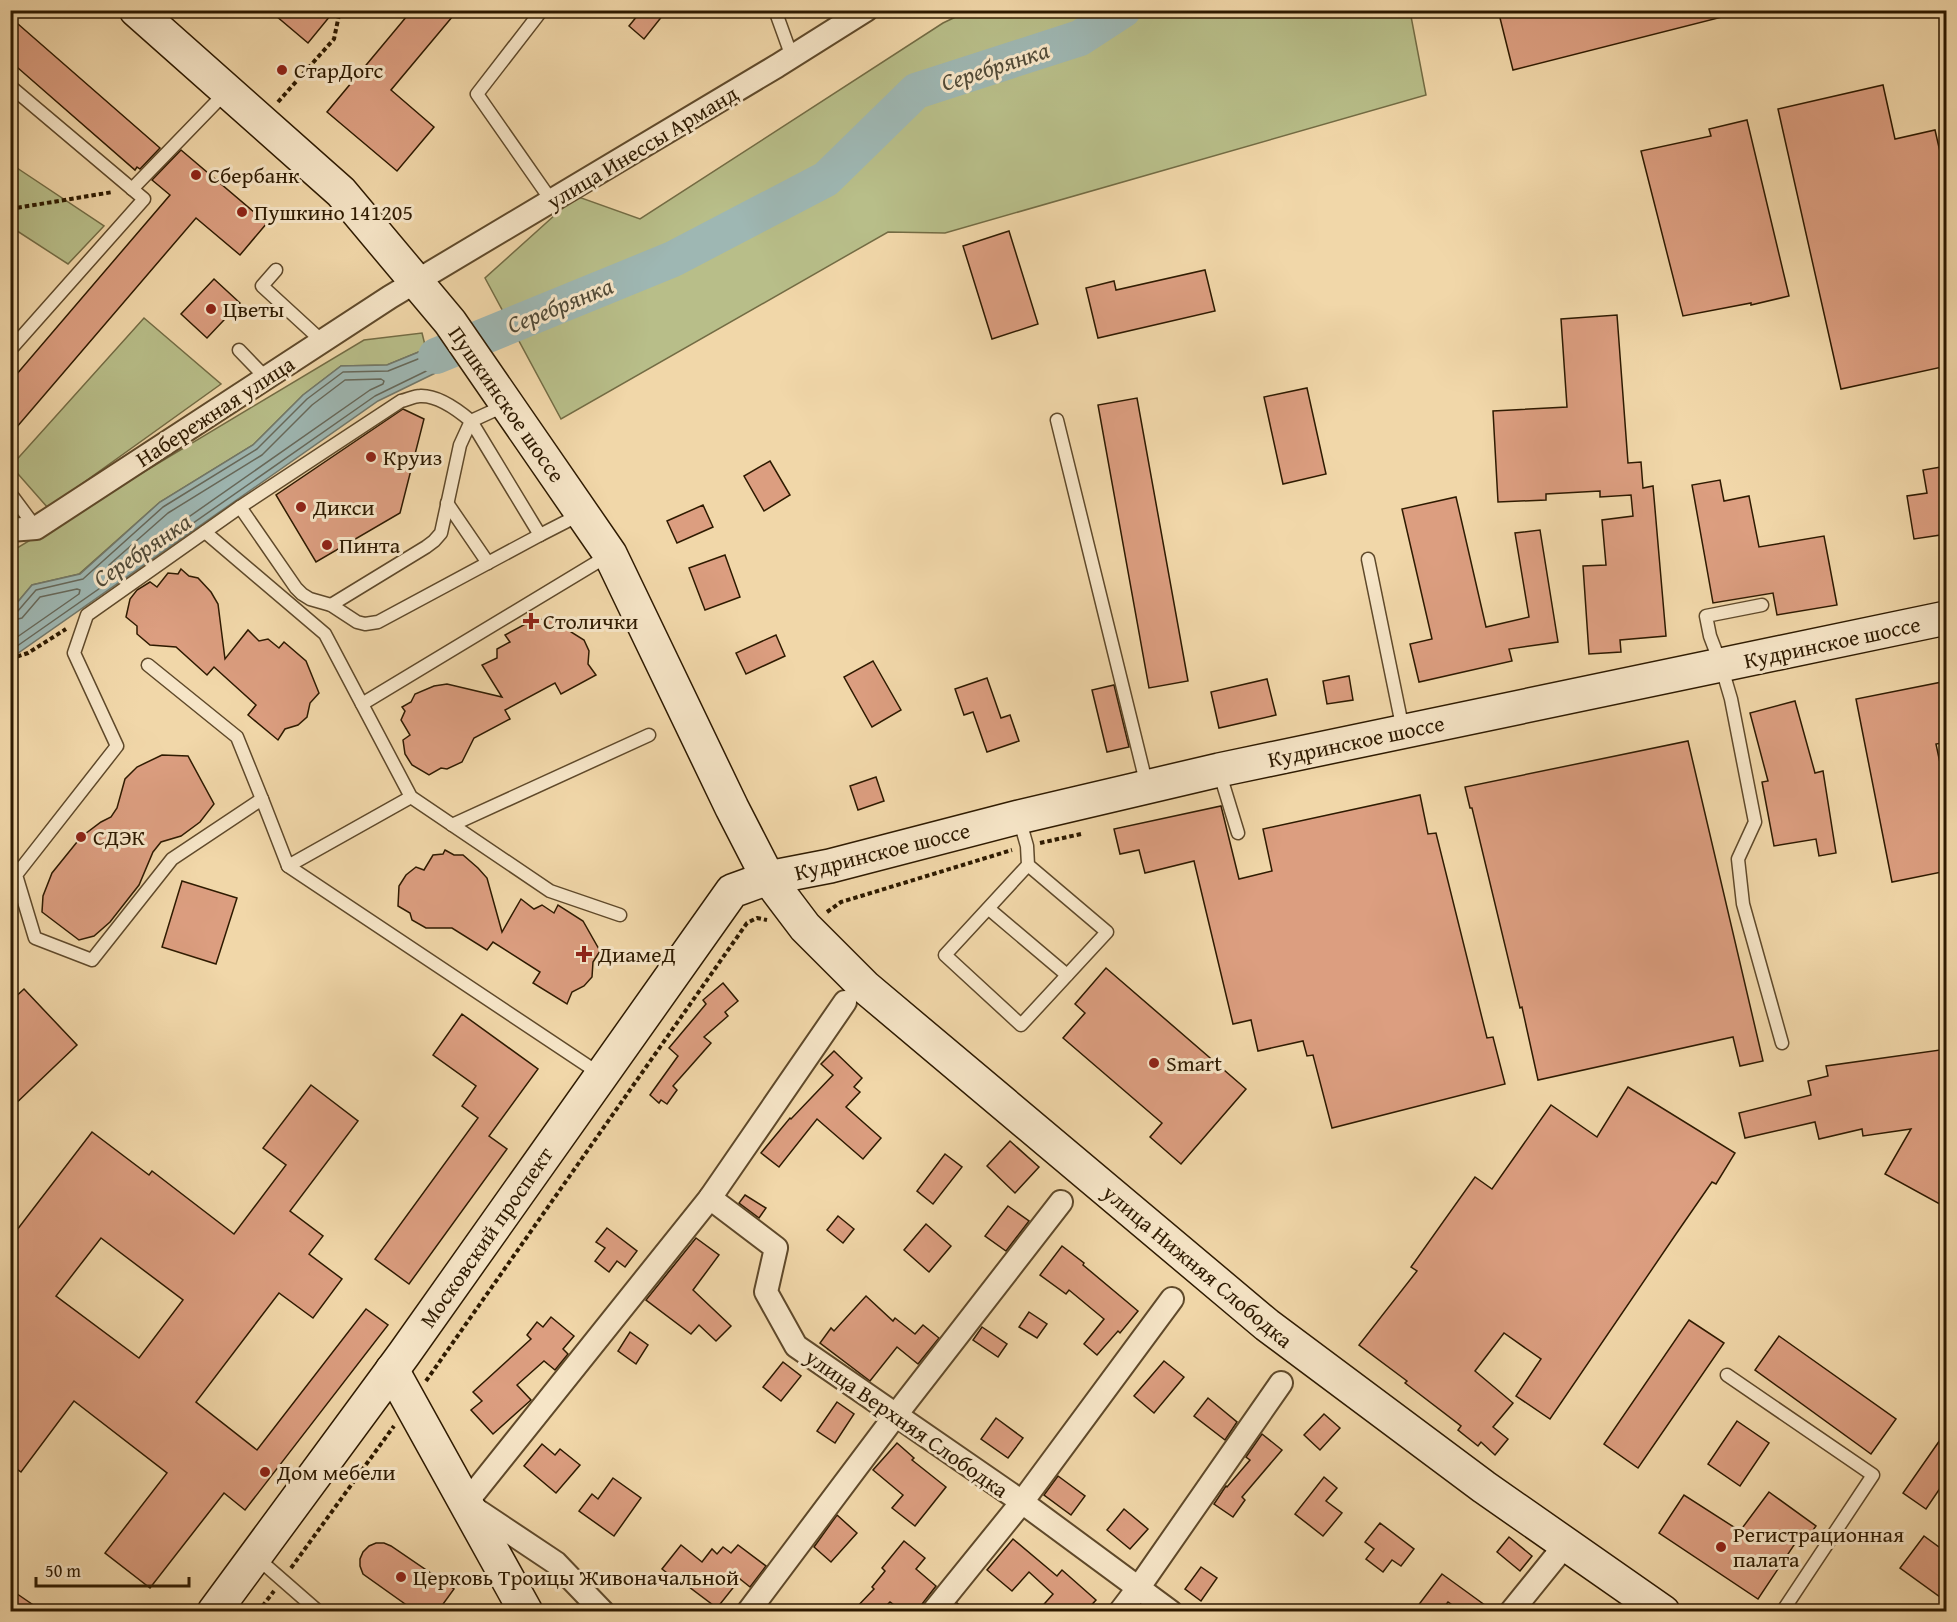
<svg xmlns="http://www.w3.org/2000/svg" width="1957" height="1622" viewBox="0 0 1957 1622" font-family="'Gentium Book Plus',serif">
<rect width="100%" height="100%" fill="#f1d7a9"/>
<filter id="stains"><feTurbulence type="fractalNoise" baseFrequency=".00333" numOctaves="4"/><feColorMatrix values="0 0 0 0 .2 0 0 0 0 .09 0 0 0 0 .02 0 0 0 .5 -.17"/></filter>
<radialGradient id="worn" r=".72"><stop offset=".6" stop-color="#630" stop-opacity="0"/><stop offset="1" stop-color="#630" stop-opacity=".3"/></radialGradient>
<g fill="#b8be89" stroke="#736c44" stroke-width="1.5">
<path d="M 968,11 L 1410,11 L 1426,95 L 945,233 L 888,232 L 561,419 L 485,278 L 576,196 L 640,219 L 943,23 Z"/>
<path d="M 11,164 L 104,226 L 68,264 L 11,227 Z"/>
<path d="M 144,318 L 221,384 L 48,508 L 11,466 Z"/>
<path d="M 422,333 L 426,349 L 387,365 L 341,366 L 303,395 L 253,445 L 160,502 L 79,574 L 32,585 L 11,610 L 10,557 L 12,551 L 364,340 Z"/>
</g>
<path fill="#9eb7b3" stroke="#71786b" stroke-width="1.5" d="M 452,332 L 462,360 L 378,401 L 11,658 L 11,610 L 32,585 L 80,574 L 160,502 L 253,445 L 303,395 L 341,366 L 387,365 L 426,349 Z"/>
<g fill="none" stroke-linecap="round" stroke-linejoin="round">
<g stroke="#66685a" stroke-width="1.5">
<path d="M 381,379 L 384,381 L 383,384 L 370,390 L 113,570 L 109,569 L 109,565 L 168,513 L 262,455 L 312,405 L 345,380 Z"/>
<path d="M 10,614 L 17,612 L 36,590 L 83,579 L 163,507 L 257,449 L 307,399 L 343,372 L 388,371 L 428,355 L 444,345"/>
<path d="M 10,621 L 22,618 L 40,597 L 77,589 L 80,590 L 79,594 L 10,642"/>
<path d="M 10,651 L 375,396 L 453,358"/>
</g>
<path stroke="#9eb7b3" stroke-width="36" d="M 436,356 L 673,259 L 826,179 L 916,91 L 1080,38 L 1123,10"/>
</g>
<g fill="#dc9e80" stroke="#2e1a00" stroke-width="1.5" fill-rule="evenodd">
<path d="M 269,10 L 335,10 L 308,43 Z"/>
<path d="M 412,10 L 458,10 L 391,90 L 434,127 L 397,171 L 327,112 Z"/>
<path d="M 642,10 L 667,10 L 644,39 L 629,26 Z"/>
<path d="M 1498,10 L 1725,10 L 1726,16 L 1513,70 Z"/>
<path d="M 10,17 L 160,148 L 140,169 L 137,167 L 135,170 L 10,61 Z"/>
<path d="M 1883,85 L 1895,139 L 1935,130 L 1947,182 L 1947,366 L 1841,389 L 1778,109 Z"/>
<path d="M 1747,120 L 1789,296 L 1751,305 L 1751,303 L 1683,316 L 1641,151 L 1711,136 L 1709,129 Z"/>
<path d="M 181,150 L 267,223 L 240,255 L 196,218 L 10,435 L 10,382 L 170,195 L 152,180 Z"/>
<path d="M 1009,231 L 1038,324 L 992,339 L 963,246 Z"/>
<path d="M 1205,270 L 1215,311 L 1098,338 L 1086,288 L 1114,281 L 1116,290 Z"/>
<path d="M 214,279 L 240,303 L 207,338 L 181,314 Z"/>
<path d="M 1617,315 L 1628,463 L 1641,462 L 1643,488 L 1653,486 L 1666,636 L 1620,640 L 1621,652 L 1589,654 L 1583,566 L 1606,565 L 1602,520 L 1633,516 L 1631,495 L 1600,497 L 1600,491 L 1546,494 L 1546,500 L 1498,502 L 1493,411 L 1567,407 L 1561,319 Z"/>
<path d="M 1307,388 L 1326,474 L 1283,484 L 1264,397 Z"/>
<path d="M 1137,398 L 1188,681 L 1149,688 L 1098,405 Z"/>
<path d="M 403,409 L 424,419 L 400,513 L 316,562 L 276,495 Z"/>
<path d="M 770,461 L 790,495 L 764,511 L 744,476 Z"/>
<path d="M 1947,466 L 1947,534 L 1914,539 L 1907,496 L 1927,493 L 1923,470 Z"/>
<path d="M 1720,480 L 1724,501 L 1749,496 L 1759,547 L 1824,536 L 1837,605 L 1777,615 L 1773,593 L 1713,603 L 1692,485 Z"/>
<path d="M 1456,497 L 1486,627 L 1529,617 L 1515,533 L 1540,530 L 1558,642 L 1509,649 L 1512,661 L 1419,682 L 1410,644 L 1432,639 L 1402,509 Z"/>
<path d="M 703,505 L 713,527 L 677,543 L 667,521 Z"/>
<path d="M 725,555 L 740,597 L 705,610 L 689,568 Z"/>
<path d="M 181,569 L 189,576 L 198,578 L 211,592 L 218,604 L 225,659 L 248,630 L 259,641 L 268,639 L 279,648 L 284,642 L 306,661 L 319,693 L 310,703 L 307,717 L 298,725 L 285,729 L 278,740 L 248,715 L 256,705 L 214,667 L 207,675 L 176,647 L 150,645 L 137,634 L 137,626 L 126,617 L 130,599 L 137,590 L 150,582 L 157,587 L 168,573 L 178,574 Z"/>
<path d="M 546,619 L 565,620 L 571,632 L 584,640 L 589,651 L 588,664 L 596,675 L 561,694 L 555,683 L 505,710 L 510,719 L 474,738 L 462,762 L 447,769 L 441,768 L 429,775 L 412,765 L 405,754 L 403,740 L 410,735 L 401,720 L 405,711 L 402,707 L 411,702 L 415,694 L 434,686 L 447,684 L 502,697 L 482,665 L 497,658 L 497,649 L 510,642 L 505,635 L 531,621 Z"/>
<path d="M 776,635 L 785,656 L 746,674 L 736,653 Z"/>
<path d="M 873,661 L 901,710 L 872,727 L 844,677 Z"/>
<path d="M 1349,676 L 1353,700 L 1327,704 L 1323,681 Z"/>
<path d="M 987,678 L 1001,718 L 1010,715 L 1019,741 L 987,752 L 973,712 L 964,715 L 955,689 Z"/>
<path d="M 1267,679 L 1276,715 L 1219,728 L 1211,692 Z"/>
<path d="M 1947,681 L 1947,742 L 1936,744 L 1947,796 L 1947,871 L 1892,882 L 1856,699 Z"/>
<path d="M 1114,685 L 1129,747 L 1107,752 L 1092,690 Z"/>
<path d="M 1795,701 L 1815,773 L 1823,771 L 1836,853 L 1819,856 L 1816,839 L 1774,846 L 1762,782 L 1768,781 L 1750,713 Z"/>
<path d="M 1688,741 L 1763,1061 L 1740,1066 L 1733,1037 L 1538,1080 L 1522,1007 L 1520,1008 L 1472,808 L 1470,808 L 1465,787 Z"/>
<path d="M 162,755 L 188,756 L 214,804 L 200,822 L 181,836 L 161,842 L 153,852 L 139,885 L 110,922 L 94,936 L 79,940 L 42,912 L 43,896 L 52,873 L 81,837 L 101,822 L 111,817 L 117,808 L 125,779 L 137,767 Z"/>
<path d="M 876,777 L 884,801 L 858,810 L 850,786 Z"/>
<path d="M 1420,795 L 1428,834 L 1436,833 L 1487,1038 L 1493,1037 L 1505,1084 L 1332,1128 L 1313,1055 L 1307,1056 L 1303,1041 L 1258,1051 L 1251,1020 L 1233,1024 L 1194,861 L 1145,873 L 1139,850 L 1120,854 L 1114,829 L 1221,806 L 1239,879 L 1272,871 L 1263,829 Z"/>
<path d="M 445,850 L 454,855 L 463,855 L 478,868 L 487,878 L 502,932 L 521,899 L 534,909 L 542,905 L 554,913 L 558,905 L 583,921 L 600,951 L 593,962 L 592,977 L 584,986 L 572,992 L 567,1004 L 533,983 L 540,972 L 493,942 L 487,950 L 452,928 L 426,928 L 412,920 L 410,913 L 398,906 L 399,886 L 406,875 L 416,867 L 424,870 L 433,855 L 443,854 Z"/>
<path d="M 182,881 L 237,898 L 216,964 L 162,947 Z"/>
<path d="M 1106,968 L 1246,1089 L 1181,1164 L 1150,1137 L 1162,1123 L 1063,1038 L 1085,1013 L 1075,1004 Z"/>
<path d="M 723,983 L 738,1001 L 725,1012 L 728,1016 L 704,1037 L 711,1043 L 673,1086 L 677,1090 L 667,1104 L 661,1100 L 659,1103 L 650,1095 L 678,1056 L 669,1048 L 706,1004 L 703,1000 Z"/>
<path d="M 24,989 L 77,1045 L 10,1109 L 10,1002 Z"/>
<path d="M 462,1014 L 538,1069 L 489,1136 L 507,1149 L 409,1284 L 375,1259 L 478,1118 L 462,1106 L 476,1086 L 433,1055 Z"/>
<path d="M 1947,1049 L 1947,1208 L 1885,1174 L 1911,1129 L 1863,1136 L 1862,1129 L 1819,1139 L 1815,1122 L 1745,1138 L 1739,1113 L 1811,1095 L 1808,1081 L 1828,1076 L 1826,1066 Z"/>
<path d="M 834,1051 L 862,1078 L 854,1087 L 860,1092 L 846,1107 L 881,1138 L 863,1159 L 817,1119 L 779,1167 L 761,1153 L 790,1118 L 791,1119 L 833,1075 L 821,1064 Z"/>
<path d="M 311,1085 L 358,1121 L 290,1211 L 323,1236 L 309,1254 L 342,1279 L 313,1318 L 279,1293 L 196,1402 L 257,1450 L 366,1309 L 388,1325 L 245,1510 L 224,1493 L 150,1588 L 105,1553 L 167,1473 L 74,1401 L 21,1472 L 10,1464 L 10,1239 L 92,1132 L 149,1175 L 152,1171 L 234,1234 L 286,1165 L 263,1148 ZM 101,1238 L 183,1300 L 139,1358 L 56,1296 Z"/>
<path d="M 1628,1087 L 1735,1153 L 1716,1184 L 1712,1182 L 1676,1234 L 1550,1419 L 1516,1396 L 1541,1359 L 1504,1333 L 1475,1371 L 1513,1403 L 1493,1427 L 1508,1439 L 1495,1455 L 1481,1442 L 1478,1446 L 1458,1430 L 1461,1426 L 1405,1383 L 1407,1381 L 1359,1345 L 1417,1271 L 1411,1267 L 1475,1177 L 1492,1189 L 1551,1105 L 1597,1137 Z"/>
<path d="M 1010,1141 L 1039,1167 L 1015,1193 L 987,1166 Z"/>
<path d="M 945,1154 L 962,1167 L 933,1204 L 917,1191 Z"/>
<path d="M 745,1195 L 766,1208 L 759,1218 L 739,1203 Z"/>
<path d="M 1008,1206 L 1029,1221 L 1006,1251 L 985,1236 Z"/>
<path d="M 838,1216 L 854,1229 L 843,1243 L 827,1230 Z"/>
<path d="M 926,1224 L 951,1246 L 929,1272 L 904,1250 Z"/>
<path d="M 607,1228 L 637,1251 L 625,1267 L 617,1261 L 609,1272 L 595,1261 L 605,1248 L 596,1242 Z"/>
<path d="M 696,1238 L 719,1255 L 693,1290 L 731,1326 L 716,1341 L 699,1325 L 691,1334 L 646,1300 Z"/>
<path d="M 1062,1246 L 1084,1263 L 1083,1265 L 1138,1311 L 1120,1333 L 1118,1331 L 1097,1355 L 1084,1344 L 1104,1319 L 1069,1290 L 1066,1294 L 1040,1275 Z"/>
<path d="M 866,1296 L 893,1321 L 895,1318 L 915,1334 L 923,1325 L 939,1338 L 918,1364 L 897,1347 L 870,1381 L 820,1343 L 831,1328 L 834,1331 Z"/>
<path d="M 1029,1312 L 1047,1324 L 1037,1338 L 1019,1327 Z"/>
<path d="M 551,1317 L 574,1336 L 563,1349 L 568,1354 L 555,1370 L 544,1361 L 517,1385 L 531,1400 L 493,1434 L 471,1410 L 482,1401 L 473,1392 L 531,1339 L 527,1335 L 537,1322 L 543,1327 Z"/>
<path d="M 1689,1320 L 1724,1343 L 1638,1468 L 1604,1444 Z"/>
<path d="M 982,1327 L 1007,1344 L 998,1357 L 973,1340 Z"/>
<path d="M 630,1332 L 648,1345 L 636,1364 L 618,1351 Z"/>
<path d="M 1779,1336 L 1896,1419 L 1871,1454 L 1755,1370 Z"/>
<path d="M 1164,1361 L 1184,1377 L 1154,1413 L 1134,1396 Z"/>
<path d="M 783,1362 L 801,1376 L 781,1401 L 763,1387 Z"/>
<path d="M 1208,1398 L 1237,1422 L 1225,1440 L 1194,1416 Z"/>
<path d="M 837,1402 L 854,1414 L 835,1443 L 817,1431 Z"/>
<path d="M 1324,1414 L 1340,1428 L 1320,1450 L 1304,1435 Z"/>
<path d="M 996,1418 L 1023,1438 L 1008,1458 L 981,1439 Z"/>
<path d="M 1737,1421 L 1769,1443 L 1740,1486 L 1708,1464 Z"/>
<path d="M 1947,1430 L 1947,1478 L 1926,1509 L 1903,1493 Z"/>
<path d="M 1262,1434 L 1282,1450 L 1242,1497 L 1245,1500 L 1233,1517 L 1214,1504 L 1226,1486 L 1227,1487 L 1250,1460 L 1246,1457 Z"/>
<path d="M 897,1443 L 914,1458 L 912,1460 L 946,1487 L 915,1526 L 892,1508 L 903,1495 L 873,1470 Z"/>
<path d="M 542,1444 L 555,1455 L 560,1449 L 580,1465 L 556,1493 L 524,1466 Z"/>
<path d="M 1058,1476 L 1085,1496 L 1071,1515 L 1044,1495 Z"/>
<path d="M 1324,1477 L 1337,1488 L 1326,1501 L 1342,1513 L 1323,1536 L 1295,1514 Z"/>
<path d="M 613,1478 L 641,1498 L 614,1536 L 579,1511 L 592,1494 L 598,1499 Z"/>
<path d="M 1769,1492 L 1816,1526 L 1804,1543 L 1798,1539 L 1758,1599 L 1659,1533 L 1684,1495 L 1740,1531 Z"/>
<path d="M 1124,1509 L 1148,1529 L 1130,1549 L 1107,1530 Z"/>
<path d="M 837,1515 L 857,1533 L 831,1562 L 814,1547 Z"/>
<path d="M 1380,1523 L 1414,1549 L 1401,1566 L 1392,1560 L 1383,1572 L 1366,1559 L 1374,1549 L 1365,1542 Z"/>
<path d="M 1924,1536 L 1947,1553 L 1947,1602 L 1900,1568 Z"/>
<path d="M 1509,1537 L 1532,1556 L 1520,1571 L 1497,1552 Z"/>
<path d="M 1013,1539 L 1057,1576 L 1062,1570 L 1096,1600 L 1086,1611 L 1038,1611 L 1053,1594 L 1029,1572 L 1012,1591 L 987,1570 Z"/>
<path d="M 904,1541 L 925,1558 L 916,1569 L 936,1586 L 922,1604 L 920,1611 L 902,1611 L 890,1602 L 881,1611 L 853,1611 L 874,1589 L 872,1587 L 885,1571 L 882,1568 Z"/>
<path d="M 376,1543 L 384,1543 L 391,1546 L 454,1589 L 438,1611 L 415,1611 L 363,1574 L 360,1566 L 360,1559 L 363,1552 L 369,1546 Z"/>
<path d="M 681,1545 L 702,1562 L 712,1549 L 717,1554 L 723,1547 L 731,1553 L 738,1545 L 766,1566 L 750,1587 L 740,1579 L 717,1608 L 677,1578 L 676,1580 L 662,1569 Z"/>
<path d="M 1201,1567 L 1217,1578 L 1201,1601 L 1185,1589 Z"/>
<path d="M 1442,1574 L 1460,1587 L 1493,1611 L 1461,1611 L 1448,1602 L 1441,1611 L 1414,1611 Z"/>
<path d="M 10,1589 L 42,1611 L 10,1611 Z"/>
<path d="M 957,1603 L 968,1611 L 951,1611 Z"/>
</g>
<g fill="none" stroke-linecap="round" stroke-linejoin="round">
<g stroke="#5f492a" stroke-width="15">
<g id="lane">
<path d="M 542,10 L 477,94 L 551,200"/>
<path d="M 775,10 L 792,57"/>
<path d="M 10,86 L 144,199 L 10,350"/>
<path d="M 132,189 L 227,91"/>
<path d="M 276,270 L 262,286 L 322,341"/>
<path d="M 239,350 L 266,378"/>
<path d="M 506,405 L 471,421 L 540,535 L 581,514"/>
<path d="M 1057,420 L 1147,786"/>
<path d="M 10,493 L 36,528"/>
<path d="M 447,503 L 488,563"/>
<path d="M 240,507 L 296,588 L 302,594 L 310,599 L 331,605 L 357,622 L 365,624 L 378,622 L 540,535"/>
<path d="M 205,532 L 325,634 L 411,797 L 550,891 L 620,915"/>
<path d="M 1368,559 L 1403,730"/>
<path d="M 331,605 L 426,547 L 434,541 L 441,533 L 460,445 L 471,421 C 458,410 438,395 420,396 C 414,396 407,400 401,401 L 240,507 L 87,615 L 74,653 L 117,746 L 16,875 L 35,938 L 92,960 L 172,859 L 262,799 L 288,866 L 411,797"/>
<path d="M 1762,605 L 1706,616 L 1710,636 L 1721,665 L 1731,699 L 1755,822 L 1738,859 L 1743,904 L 1782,1043"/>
<path d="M 148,665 L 237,737 L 262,799"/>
<path d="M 362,704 L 609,555"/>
<path d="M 1219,771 L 1238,833"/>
<path d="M 1019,818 L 1027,846 L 1028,865 L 945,955 L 1021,1025 L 1107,932 L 1028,865"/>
<path d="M 452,825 L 649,735"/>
<path d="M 288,866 L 600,1074"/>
<path d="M 989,909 L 1067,975"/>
<path d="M 1727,1375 L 1873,1475 L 1782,1612"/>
<path d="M 256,1557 L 319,1612"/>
</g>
</g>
<g stroke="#5f492a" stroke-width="26">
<g id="street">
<path d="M 10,530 L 36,528 L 390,297 L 777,66 L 866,10"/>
<path d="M 710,1198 L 776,1248 L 766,1292 L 796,1346 L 1022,1502 L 1171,1612"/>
<path d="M 603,1612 L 556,1563 L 466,1503 L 710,1198 L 845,1002"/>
<path d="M 748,1612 L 895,1416 L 1061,1202"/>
<path d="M 933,1612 L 1022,1502 L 1172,1299"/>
<path d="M 1120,1612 L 1139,1587 L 1281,1383"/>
<path d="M 1511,1612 L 1566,1544"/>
</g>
</g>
<g stroke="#2e1a00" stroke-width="36">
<g id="secondary">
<path d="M 136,10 L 341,192 L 450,322 L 610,554 L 732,808 L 768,878 L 805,927 L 865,987 L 1267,1325 L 1484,1487 L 1663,1612"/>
<path d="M 392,1370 L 526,1612"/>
<path d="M 214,1612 L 404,1354 L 732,891 L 768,878 L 830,866 L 1019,817 L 1219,770 L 1946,618"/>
</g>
</g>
<g stroke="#2e1a00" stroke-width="4" stroke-dasharray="4.5 3" stroke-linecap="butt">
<path d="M 278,102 L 334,39 L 340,10"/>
<path d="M 10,209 L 113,192"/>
<path d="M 10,659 L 28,653 L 66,629"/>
<path d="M 1040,843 L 1081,834"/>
<path d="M 827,912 L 841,902 L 861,896 L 1012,850"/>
<path d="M 426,1381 L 747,923 L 757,918 L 767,920"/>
<path d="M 291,1568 L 394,1426"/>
<path d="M 258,1612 L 274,1591"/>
</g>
<use href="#lane" stroke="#f6e5c7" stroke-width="12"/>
<use href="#street" stroke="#f6e5c7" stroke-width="22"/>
<use href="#secondary" stroke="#f6e5c7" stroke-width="33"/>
</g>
<g fill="#8f2418" stroke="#f6e5c7" stroke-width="2">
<circle cx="282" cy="70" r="6"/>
<circle cx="196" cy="175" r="6"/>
<circle cx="242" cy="212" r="6"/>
<circle cx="211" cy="309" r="6"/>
<circle cx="371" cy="457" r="6"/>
<circle cx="301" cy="507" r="6"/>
<circle cx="327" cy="545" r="6"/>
<path d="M528 612h6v6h6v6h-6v6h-6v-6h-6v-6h6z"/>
<circle cx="81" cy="837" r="6"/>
<path d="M581 945h6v6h6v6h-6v6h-6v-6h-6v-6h6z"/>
<circle cx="1154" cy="1063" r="6"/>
<circle cx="265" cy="1472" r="6"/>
<circle cx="1721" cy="1547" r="6"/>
<circle cx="401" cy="1577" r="6"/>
</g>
<g text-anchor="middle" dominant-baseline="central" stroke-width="6" stroke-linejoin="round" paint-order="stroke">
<g font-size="22" fill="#2e1a00" stroke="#f6e5c7" text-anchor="start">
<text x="294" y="70">СтарДогс</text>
<text x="208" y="175">Сбербанк</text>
<text x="254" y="212">Пушкино 141205</text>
<text x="223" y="309">Цветы</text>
<text x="383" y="457">Круиз</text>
<text x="313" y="507">Дикси</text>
<text x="339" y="545">Пинта</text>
<text x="543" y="621">Столички</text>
<text x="93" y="837">СДЭК</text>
<text x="598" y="954">ДиамеД</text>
<text x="1166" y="1063">Smart</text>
<text x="277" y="1472">Дом мебели</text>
<text x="1733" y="1534">Регистрационная<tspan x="1733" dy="25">палата</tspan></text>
<text x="413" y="1577">Церковь Троицы Живоначальной</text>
</g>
<g font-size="22" fill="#2e1a00" stroke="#f6e5c7">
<text transform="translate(642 147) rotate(-31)">улица Инессы Арманд</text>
<text transform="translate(507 404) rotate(55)">Пушкинское шоссе</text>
<text transform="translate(215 411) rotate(-33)">Набережная улица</text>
<text transform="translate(1832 642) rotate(-12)">Кудринское шоссе</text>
<text transform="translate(1356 741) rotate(-12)">Кудринское шоссе</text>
<text transform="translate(882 851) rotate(-14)">Кудринское шоссе</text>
<text transform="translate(486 1237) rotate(-55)">Московский проспект</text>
<text transform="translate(1198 1266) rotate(40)">улица Нижняя Слободка</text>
<text transform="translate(907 1423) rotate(35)">улица Верхняя Слободка</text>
</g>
<g font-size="24" font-style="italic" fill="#504936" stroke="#f6e5c7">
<text transform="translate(995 66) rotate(-18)">Серебрянка</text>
<text transform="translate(560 305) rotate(-22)">Серебрянка</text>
<text transform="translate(142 550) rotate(-34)">Серебрянка</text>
</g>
</g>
<rect width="1957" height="1622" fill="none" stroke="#f1d7a9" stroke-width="36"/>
<rect x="12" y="12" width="1933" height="1598" fill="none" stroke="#2e1a00" stroke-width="3"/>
<rect x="18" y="18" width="1921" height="1586" fill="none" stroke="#2e1a00" stroke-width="1.5"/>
<path d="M36 1577v9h153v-9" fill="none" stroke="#2e1a00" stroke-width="3"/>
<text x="45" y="1577" font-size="18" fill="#2e1a00" stroke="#f6e5c7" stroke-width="4.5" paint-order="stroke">50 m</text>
<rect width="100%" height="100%" filter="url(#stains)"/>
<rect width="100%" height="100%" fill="url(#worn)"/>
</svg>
